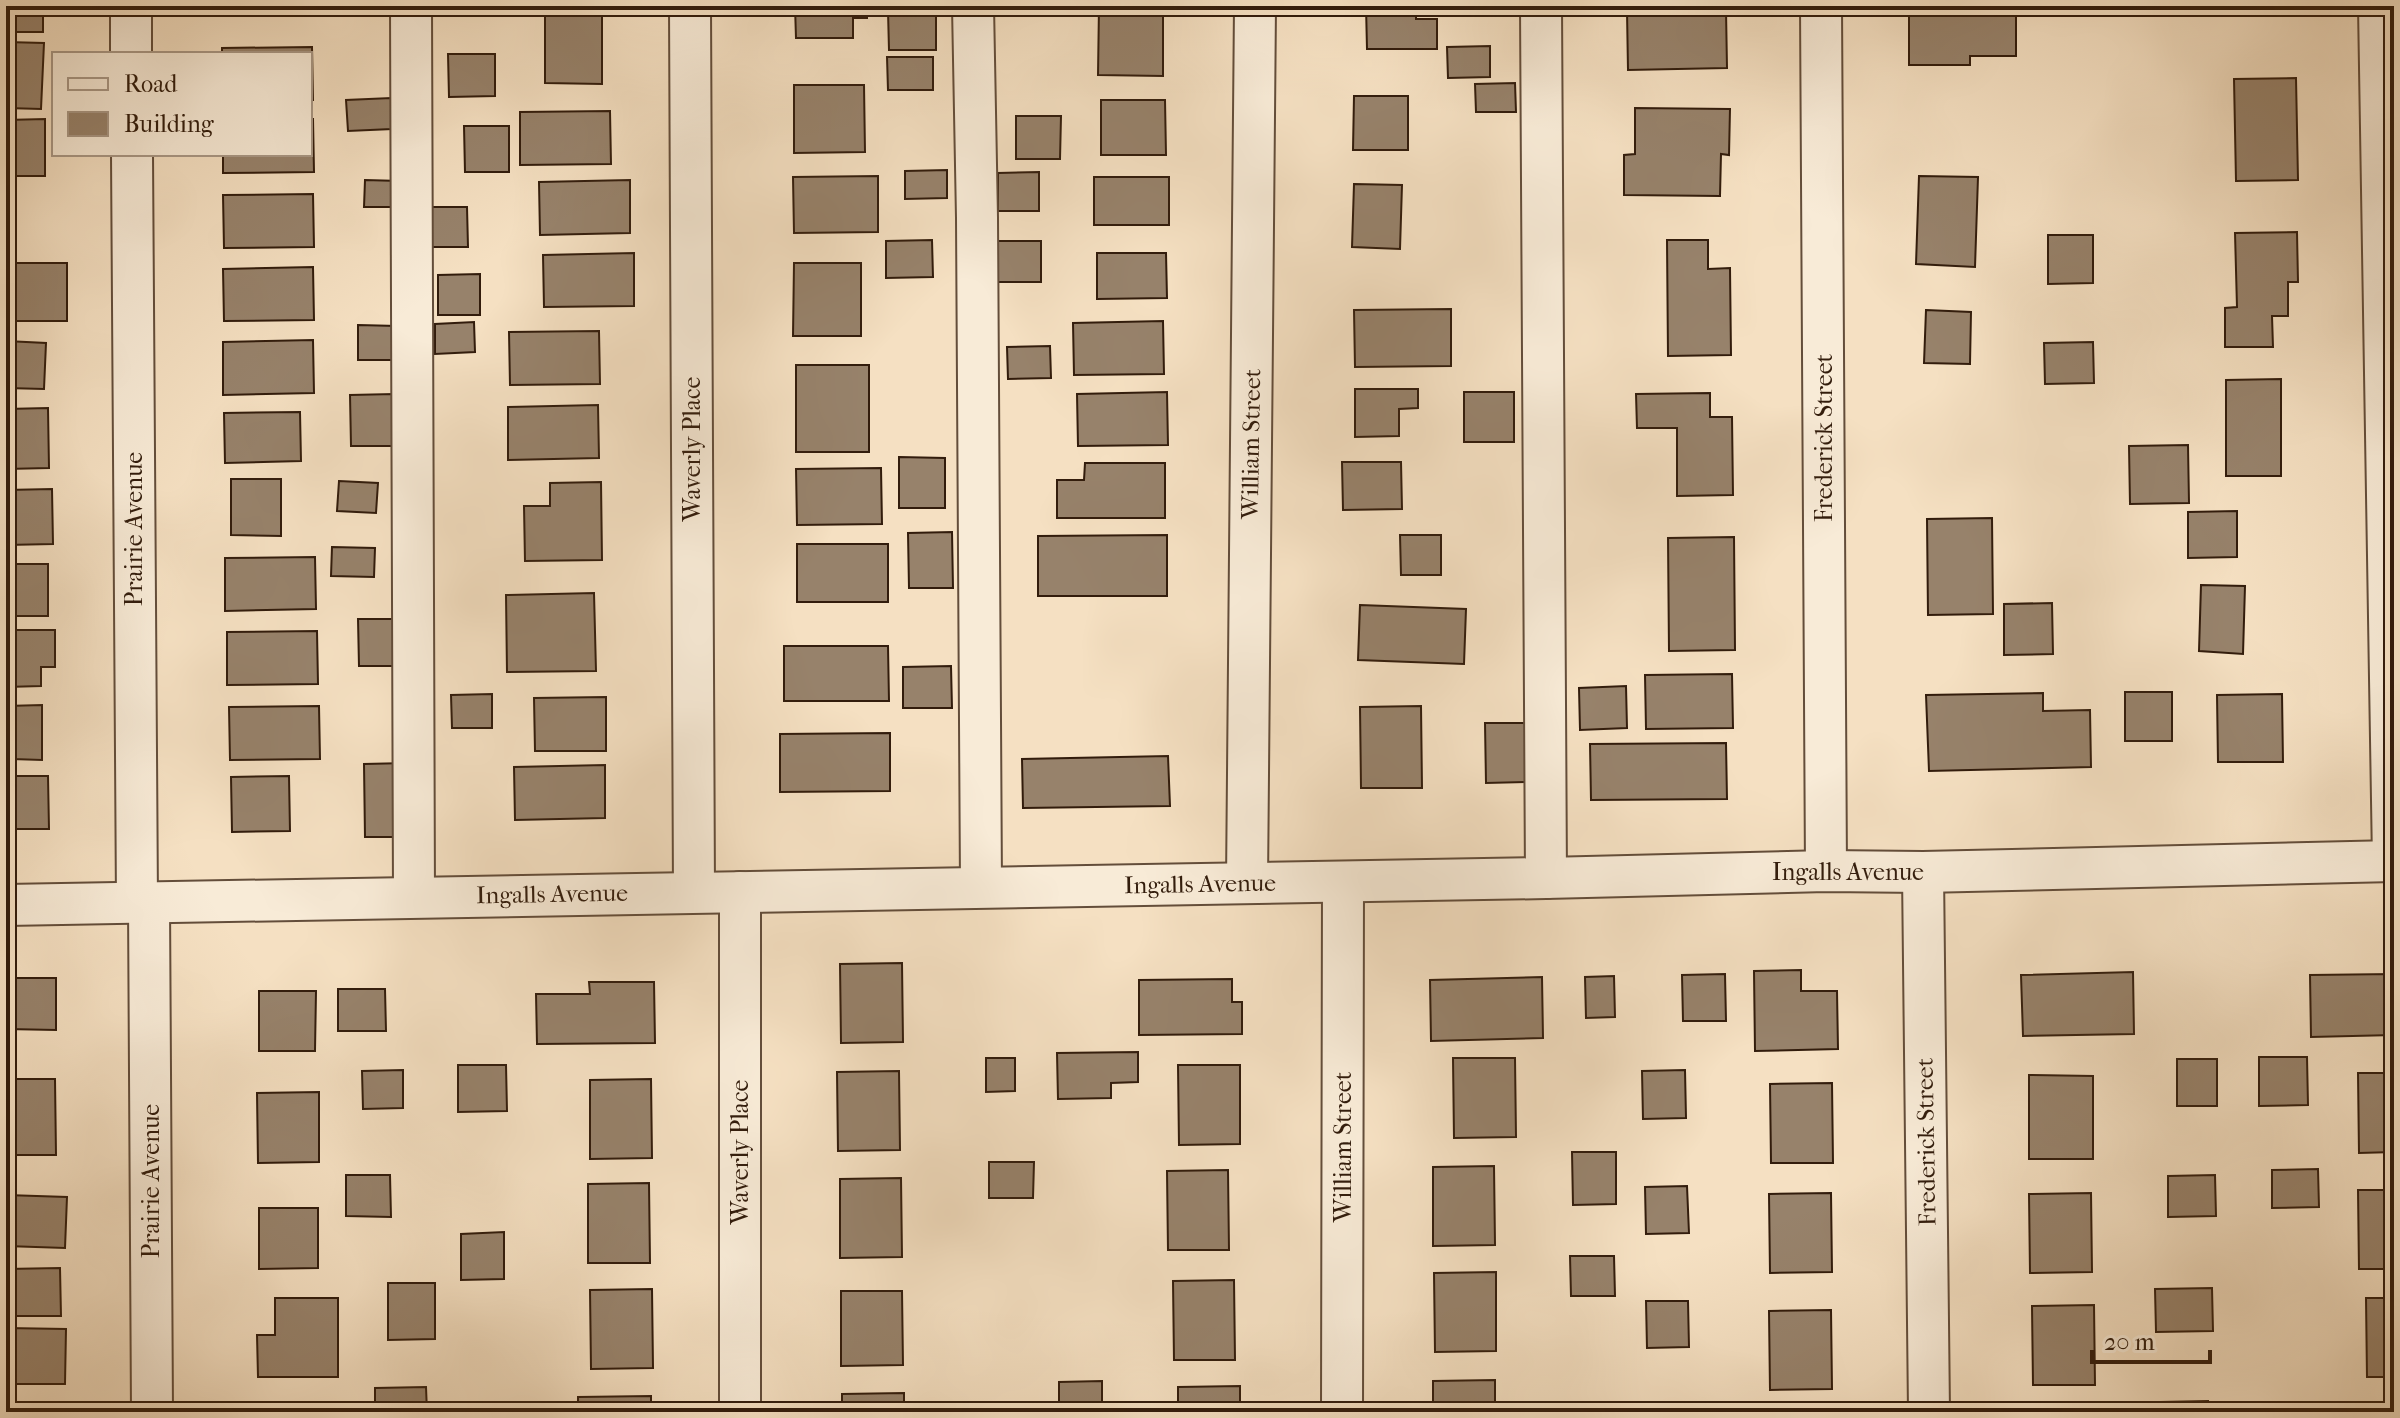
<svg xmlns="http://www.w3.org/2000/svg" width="2400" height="1418" viewBox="0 0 2400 1418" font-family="'IM FELL French Canon',serif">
<rect width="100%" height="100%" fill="#f5e0c2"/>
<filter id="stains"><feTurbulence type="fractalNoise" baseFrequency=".0025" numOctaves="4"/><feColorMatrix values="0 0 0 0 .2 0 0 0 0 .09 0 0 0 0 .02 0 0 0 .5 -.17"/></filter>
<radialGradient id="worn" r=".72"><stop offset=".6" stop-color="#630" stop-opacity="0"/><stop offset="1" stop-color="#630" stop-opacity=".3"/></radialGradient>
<g fill="#97826b" stroke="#321c0c" stroke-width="2">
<rect x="6" y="6" width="37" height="26"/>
<path d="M 545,6 L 602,6 L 602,84 L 545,83 Z"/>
<path d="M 795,6 L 867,6 L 867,18 L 853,18 L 853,38 L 796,38 Z"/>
<path d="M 1099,6 L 1163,6 L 1163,76 L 1098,75 Z"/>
<path d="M 1366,6 L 1416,6 L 1416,19 L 1437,19 L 1437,49 L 1367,49 Z"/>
<path d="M 1909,6 L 2016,6 L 2016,56 L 1970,56 L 1970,65 L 1909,65 Z"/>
<path d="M 936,10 L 936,50 L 889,50 L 888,11 Z"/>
<path d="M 1726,10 L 1727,68 L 1628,70 L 1627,11 Z"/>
<path d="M 6,42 L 44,43 L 41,109 L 6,108 Z"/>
<path d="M 1490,46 L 1490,77 L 1448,78 L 1447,47 Z"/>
<path d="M 312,47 L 313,100 L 310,100 L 310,54 L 222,54 L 222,48 Z"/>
<path d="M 448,54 L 495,54 L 495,96 L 449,97 Z"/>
<path d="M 887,57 L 933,57 L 933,90 L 888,90 Z"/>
<path d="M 2296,78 L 2298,180 L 2236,181 L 2234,79 Z"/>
<path d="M 1515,83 L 1516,112 L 1476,112 L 1475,84 Z"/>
<path d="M 794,85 L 864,85 L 865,152 L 794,153 Z"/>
<path d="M 1354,96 L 1408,96 L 1408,150 L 1353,150 Z"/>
<path d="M 391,98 L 392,129 L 348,131 L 346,100 Z"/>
<path d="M 1101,100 L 1165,100 L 1166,155 L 1101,155 Z"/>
<path d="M 1635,108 L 1730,109 L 1729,155 L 1721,154 L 1720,196 L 1624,195 L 1624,155 L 1635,154 Z"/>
<path d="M 610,111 L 611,164 L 520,165 L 520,112 Z"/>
<path d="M 1016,116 L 1061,116 L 1060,159 L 1016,159 Z"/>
<path d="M 45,119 L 45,176 L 6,176 L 6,120 Z"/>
<path d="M 310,119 L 313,119 L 314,172 L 223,173 L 223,154 L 310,154 Z"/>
<path d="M 464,126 L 509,126 L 509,172 L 465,172 Z"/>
<path d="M 947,170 L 947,198 L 905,199 L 905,171 Z"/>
<path d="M 1039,172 L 1039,211 L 998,211 L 998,173 Z"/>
<path d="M 878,176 L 878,232 L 794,233 L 793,177 Z"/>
<path d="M 1919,176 L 1978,177 L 1975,267 L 1916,264 Z"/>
<rect x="1094" y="177" width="75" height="48"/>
<path d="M 365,180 L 400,181 L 400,207 L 364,207 Z"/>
<path d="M 630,180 L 630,233 L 540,235 L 539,182 Z"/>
<path d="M 1354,184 L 1402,185 L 1400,249 L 1352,247 Z"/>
<path d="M 313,194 L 314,247 L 224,248 L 223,195 Z"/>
<path d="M 426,207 L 467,207 L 468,247 L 426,247 Z"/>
<path d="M 2297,232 L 2298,282 L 2288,282 L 2288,316 L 2272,316 L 2273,347 L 2225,347 L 2225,308 L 2237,307 L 2235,233 Z"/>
<path d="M 2048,235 L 2093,235 L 2093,283 L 2048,284 Z"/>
<path d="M 932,240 L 933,277 L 886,278 L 886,241 Z"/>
<path d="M 1667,240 L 1708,240 L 1708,269 L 1730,268 L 1731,355 L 1668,356 Z"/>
<rect x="996" y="241" width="45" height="41"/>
<path d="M 634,253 L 634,306 L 544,307 L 543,255 Z"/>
<path d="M 1097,253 L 1166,253 L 1167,298 L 1097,299 Z"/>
<rect x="6" y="263" width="61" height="58"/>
<path d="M 794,263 L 861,263 L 861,336 L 793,336 Z"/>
<path d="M 313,267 L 314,320 L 224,321 L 223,269 Z"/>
<path d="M 480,274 L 480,315 L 438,315 L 438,275 Z"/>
<path d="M 1451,309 L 1451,366 L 1355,367 L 1354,310 Z"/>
<path d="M 1926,310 L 1971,312 L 1970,364 L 1924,363 Z"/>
<path d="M 1163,321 L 1164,374 L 1074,375 L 1073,323 Z"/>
<path d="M 474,322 L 475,352 L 435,354 L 435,324 Z"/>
<path d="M 358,325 L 397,326 L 397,360 L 358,360 Z"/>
<path d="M 599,331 L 600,384 L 510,385 L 509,332 Z"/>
<path d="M 313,340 L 314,393 L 223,395 L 223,342 Z"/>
<path d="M 6,341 L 46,343 L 44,389 L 6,388 Z"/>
<path d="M 2093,342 L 2094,383 L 2045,384 L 2044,343 Z"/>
<path d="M 1050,346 L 1051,378 L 1008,379 L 1007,347 Z"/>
<rect x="796" y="365" width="73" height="87"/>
<path d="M 2281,379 L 2281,476 L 2226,476 L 2226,380 Z"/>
<path d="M 1355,389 L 1418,389 L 1418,408 L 1399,409 L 1399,436 L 1355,437 Z"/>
<path d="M 1167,392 L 1168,445 L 1078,446 L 1077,394 Z"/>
<rect x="1464" y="392" width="50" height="50"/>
<path d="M 1710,393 L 1710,417 L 1732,417 L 1733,495 L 1677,496 L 1677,428 L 1637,428 L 1636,394 Z"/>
<path d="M 394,394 L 394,446 L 351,446 L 350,395 Z"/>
<path d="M 598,405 L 599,458 L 508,460 L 508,407 Z"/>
<path d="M 48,408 L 49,468 L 6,469 L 6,409 Z"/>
<path d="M 300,412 L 301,461 L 225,463 L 224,413 Z"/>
<path d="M 2188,445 L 2189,503 L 2130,504 L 2129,446 Z"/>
<path d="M 899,457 L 945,458 L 945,508 L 899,508 Z"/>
<path d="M 1342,462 L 1401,462 L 1402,509 L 1343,510 Z"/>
<path d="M 1085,463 L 1165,463 L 1165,518 L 1057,518 L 1057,480 L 1084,480 Z"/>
<path d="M 881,468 L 882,524 L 797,525 L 796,469 Z"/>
<path d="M 231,479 L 281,479 L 281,536 L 231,535 Z"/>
<path d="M 339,481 L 378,483 L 376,513 L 337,511 Z"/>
<path d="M 601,482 L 602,560 L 525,561 L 524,506 L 550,506 L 550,483 Z"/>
<path d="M 52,489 L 53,544 L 6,545 L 6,490 Z"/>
<path d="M 2237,511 L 2237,557 L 2188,558 L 2188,512 Z"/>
<path d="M 1992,518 L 1993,614 L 1928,615 L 1927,519 Z"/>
<path d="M 952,532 L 953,588 L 909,588 L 908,533 Z"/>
<path d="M 1167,535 L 1167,596 L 1038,596 L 1038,536 Z"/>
<path d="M 1400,535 L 1441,535 L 1441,575 L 1401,575 Z"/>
<path d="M 1734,537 L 1735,650 L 1669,651 L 1668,538 Z"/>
<rect x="797" y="544" width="91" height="58"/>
<path d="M 332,547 L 375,548 L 374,577 L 331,576 Z"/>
<path d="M 315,557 L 316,609 L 225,611 L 225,558 Z"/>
<rect x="6" y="564" width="42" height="52"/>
<path d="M 2201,585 L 2245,586 L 2243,654 L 2199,651 Z"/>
<path d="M 594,593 L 596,671 L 507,672 L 506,595 Z"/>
<path d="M 2052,603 L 2053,654 L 2004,655 L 2004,604 Z"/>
<path d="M 1360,605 L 1466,609 L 1464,664 L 1358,660 Z"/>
<path d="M 358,619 L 399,619 L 400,666 L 359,666 Z"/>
<path d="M 6,630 L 55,630 L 55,667 L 41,667 L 41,686 L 6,687 Z"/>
<path d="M 317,631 L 318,684 L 227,685 L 227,632 Z"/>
<path d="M 784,646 L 888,646 L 889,701 L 784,701 Z"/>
<path d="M 951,666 L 952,708 L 903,708 L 903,667 Z"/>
<path d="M 1732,674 L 1733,728 L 1646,729 L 1645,675 Z"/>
<path d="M 1626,686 L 1627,728 L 1580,730 L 1579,688 Z"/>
<rect x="2125" y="692" width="47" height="49"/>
<path d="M 2043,693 L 2043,711 L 2090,710 L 2091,767 L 1929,771 L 1926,695 Z"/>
<path d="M 492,694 L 492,728 L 452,728 L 451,695 Z"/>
<path d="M 2282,694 L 2283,762 L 2218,762 L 2217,695 Z"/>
<path d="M 606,697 L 606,751 L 535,751 L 534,698 Z"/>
<path d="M 42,705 L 42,760 L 12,759 L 12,736 L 6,736 L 6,706 Z"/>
<path d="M 319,706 L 320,759 L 230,760 L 229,707 Z"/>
<path d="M 1421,706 L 1422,788 L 1361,788 L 1360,707 Z"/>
<path d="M 1485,723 L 1530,723 L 1530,782 L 1486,783 Z"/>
<path d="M 890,733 L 890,791 L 780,792 L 780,734 Z"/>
<path d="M 1726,743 L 1727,799 L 1591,800 L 1590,744 Z"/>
<path d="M 1168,756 L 1170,806 L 1023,808 L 1022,759 Z"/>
<path d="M 407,763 L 408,837 L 365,837 L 364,764 Z"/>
<path d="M 605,765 L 605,818 L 515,820 L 514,767 Z"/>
<path d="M 6,776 L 48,776 L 49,829 L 6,829 Z"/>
<path d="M 289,776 L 290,831 L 232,832 L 231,777 Z"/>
<path d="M 902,963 L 903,1042 L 841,1043 L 840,964 Z"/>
<path d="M 1801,970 L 1801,991 L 1837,991 L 1838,1049 L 1755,1051 L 1754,971 Z"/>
<path d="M 2133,972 L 2134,1034 L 2023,1036 L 2021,975 Z"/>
<path d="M 1725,974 L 1726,1021 L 1683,1021 L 1682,975 Z"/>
<path d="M 2394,974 L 2394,1035 L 2311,1037 L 2310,975 Z"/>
<path d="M 1614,976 L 1615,1017 L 1586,1018 L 1585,977 Z"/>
<path d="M 1542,977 L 1543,1038 L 1431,1041 L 1430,980 Z"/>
<path d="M 6,978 L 56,978 L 56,1030 L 6,1029 Z"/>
<path d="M 1232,979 L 1232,1002 L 1242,1002 L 1242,1034 L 1139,1035 L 1139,980 Z"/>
<path d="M 589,982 L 654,982 L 655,1043 L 537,1044 L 536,994 L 590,994 Z"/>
<path d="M 338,989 L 385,989 L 386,1031 L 338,1031 Z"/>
<path d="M 259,991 L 316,991 L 315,1051 L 259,1051 Z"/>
<path d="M 1138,1052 L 1138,1082 L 1111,1083 L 1111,1098 L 1058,1099 L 1057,1053 Z"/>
<path d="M 2259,1057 L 2307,1057 L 2308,1105 L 2259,1106 Z"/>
<path d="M 986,1058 L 1015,1058 L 1015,1091 L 986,1092 Z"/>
<path d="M 1453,1058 L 1515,1058 L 1516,1137 L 1454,1138 Z"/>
<rect x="2177" y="1059" width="40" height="47"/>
<path d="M 458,1065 L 506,1065 L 507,1111 L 458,1112 Z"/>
<path d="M 1178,1065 L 1240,1065 L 1240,1144 L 1179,1145 Z"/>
<path d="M 403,1070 L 403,1108 L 363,1109 L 362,1071 Z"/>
<path d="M 1685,1070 L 1686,1118 L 1643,1119 L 1642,1071 Z"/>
<path d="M 899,1071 L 900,1150 L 838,1151 L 837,1072 Z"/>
<path d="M 2358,1073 L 2394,1073 L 2394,1152 L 2359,1153 Z"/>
<path d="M 2029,1075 L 2093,1076 L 2093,1159 L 2029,1159 Z"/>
<path d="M 6,1079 L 55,1079 L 56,1155 L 6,1155 Z"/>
<path d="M 651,1079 L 652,1158 L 590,1159 L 590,1080 Z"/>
<path d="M 1832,1083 L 1833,1163 L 1771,1163 L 1770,1084 Z"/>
<path d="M 319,1092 L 319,1162 L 258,1163 L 257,1093 Z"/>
<path d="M 1572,1152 L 1616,1152 L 1616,1204 L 1573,1205 Z"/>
<path d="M 989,1162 L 1034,1162 L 1033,1198 L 989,1198 Z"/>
<path d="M 1494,1166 L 1495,1245 L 1433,1246 L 1433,1167 Z"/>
<path d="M 2318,1169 L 2319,1207 L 2272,1208 L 2272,1170 Z"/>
<path d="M 1228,1170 L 1229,1250 L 1168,1250 L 1167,1171 Z"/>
<path d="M 346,1175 L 390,1175 L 391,1217 L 346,1216 Z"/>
<path d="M 2215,1175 L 2216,1216 L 2168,1217 L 2168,1176 Z"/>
<path d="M 901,1178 L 902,1257 L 840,1258 L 840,1179 Z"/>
<path d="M 649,1183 L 650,1263 L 588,1263 L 588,1184 Z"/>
<path d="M 1687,1186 L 1689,1233 L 1646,1234 L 1645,1187 Z"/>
<path d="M 2358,1190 L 2394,1190 L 2394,1269 L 2359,1269 Z"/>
<path d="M 1831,1193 L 1832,1272 L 1770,1273 L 1769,1194 Z"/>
<path d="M 2091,1193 L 2092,1272 L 2030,1273 L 2029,1194 Z"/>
<path d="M 6,1195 L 67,1197 L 65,1248 L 6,1246 Z"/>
<path d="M 259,1208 L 318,1208 L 318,1268 L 259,1269 Z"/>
<path d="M 504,1232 L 504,1279 L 461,1280 L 461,1234 Z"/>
<path d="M 1570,1256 L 1614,1256 L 1615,1296 L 1571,1296 Z"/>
<path d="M 60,1268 L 61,1316 L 6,1316 L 6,1269 Z"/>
<path d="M 1496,1272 L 1496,1351 L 1435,1352 L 1434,1273 Z"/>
<path d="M 1234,1280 L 1235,1360 L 1174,1360 L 1173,1281 Z"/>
<path d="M 388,1283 L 435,1283 L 435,1339 L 388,1340 Z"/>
<path d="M 2212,1288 L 2213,1331 L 2156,1332 L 2155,1289 Z"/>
<path d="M 652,1289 L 653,1368 L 591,1369 L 590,1290 Z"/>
<path d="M 841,1291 L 902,1291 L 903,1365 L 841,1366 Z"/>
<path d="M 275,1298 L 338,1298 L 338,1377 L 258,1377 L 257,1335 L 275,1335 Z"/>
<path d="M 2366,1298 L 2394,1298 L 2394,1377 L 2367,1377 Z"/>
<path d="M 1646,1301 L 1688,1301 L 1689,1347 L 1647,1348 Z"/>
<path d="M 2094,1305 L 2095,1385 L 2033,1385 L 2032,1306 Z"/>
<path d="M 1831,1310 L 1832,1389 L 1770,1390 L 1769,1311 Z"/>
<path d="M 6,1328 L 66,1329 L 65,1384 L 6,1384 Z"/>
<path d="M 1495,1380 L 1495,1412 L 1433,1412 L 1433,1381 Z"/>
<path d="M 1102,1381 L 1102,1412 L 1059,1412 L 1059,1382 Z"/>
<path d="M 1240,1386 L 1240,1412 L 1178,1412 L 1178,1387 Z"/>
<path d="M 426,1387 L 427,1412 L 375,1412 L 375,1388 Z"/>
<path d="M 904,1393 L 904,1412 L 842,1412 L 842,1394 Z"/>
<path d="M 651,1396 L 651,1412 L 578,1412 L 578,1397 Z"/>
<path d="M 2208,1401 L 2208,1412 L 2162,1412 L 2161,1402 Z"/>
<path d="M 67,1410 L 67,1412 L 6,1412 L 6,1411 Z"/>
</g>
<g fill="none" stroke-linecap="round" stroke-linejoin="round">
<g stroke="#634d3a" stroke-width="44">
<g id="minor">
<path d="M 131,6 L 131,54"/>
<path d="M 411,6 L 414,896"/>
<path d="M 690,6 L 694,892"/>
<path d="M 973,6 L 977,218 L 981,887"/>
<path d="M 1541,6 L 1546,878"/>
<path d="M 1821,6 L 1826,871"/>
<path d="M 2379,6 L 2393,861"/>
<path d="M 132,154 L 137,903"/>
<path d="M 1923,872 L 1929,1412"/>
<path d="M 1247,883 L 1255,6"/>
<path d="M 740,892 L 740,1412"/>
<path d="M 149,903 L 152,1412"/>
<path d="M 6,905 L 1546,878 L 1826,871 L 1923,872 L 2394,861"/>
<path d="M 1342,1412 L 1343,882"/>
</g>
</g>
<use href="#minor" stroke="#f8ebd7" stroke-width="40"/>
</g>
<g text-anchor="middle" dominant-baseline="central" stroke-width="8" stroke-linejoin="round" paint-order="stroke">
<g font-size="24" fill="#321c0c" stroke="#f8ebd7">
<text transform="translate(1824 438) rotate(-90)">Frederick Street</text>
<text transform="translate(1251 444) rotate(-89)">William Street</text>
<text transform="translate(692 449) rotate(-90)">Waverly Place</text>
<text transform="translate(134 529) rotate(-90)">Prairie Avenue</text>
<text x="1848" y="872">Ingalls Avenue</text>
<text transform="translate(1200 884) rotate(-1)">Ingalls Avenue</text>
<text transform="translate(552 894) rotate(-1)">Ingalls Avenue</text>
<text transform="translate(1926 1142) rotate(-91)">Frederick Street</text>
<text transform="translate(1343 1147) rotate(-90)">William Street</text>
<text transform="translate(740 1152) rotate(-90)">Waverly Place</text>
<text transform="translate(151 1181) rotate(-90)">Prairie Avenue</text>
</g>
</g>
<rect width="2400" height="1418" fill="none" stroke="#f5e0c2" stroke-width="32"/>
<rect x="8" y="8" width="2384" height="1402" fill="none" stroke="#321c0c" stroke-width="4"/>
<rect x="16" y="16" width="2368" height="1386" fill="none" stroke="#321c0c" stroke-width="2"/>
<rect x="52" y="52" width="260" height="104" fill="#f8ebd7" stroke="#a99886" stroke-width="2"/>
<rect x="68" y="78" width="40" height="12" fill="#f8ebd7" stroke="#a99886" stroke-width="2"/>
<text x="124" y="92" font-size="24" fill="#321c0c">Road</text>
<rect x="68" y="112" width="40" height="24" fill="#97826b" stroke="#a99886" stroke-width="2"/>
<text x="124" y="132" font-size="24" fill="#321c0c">Building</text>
<path d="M2092 1350v12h118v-12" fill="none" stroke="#321c0c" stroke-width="4"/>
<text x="2104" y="1350" font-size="24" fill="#321c0c" stroke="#f8ebd7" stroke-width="6" paint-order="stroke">20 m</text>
<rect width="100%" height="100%" filter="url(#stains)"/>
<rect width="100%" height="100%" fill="url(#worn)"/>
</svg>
